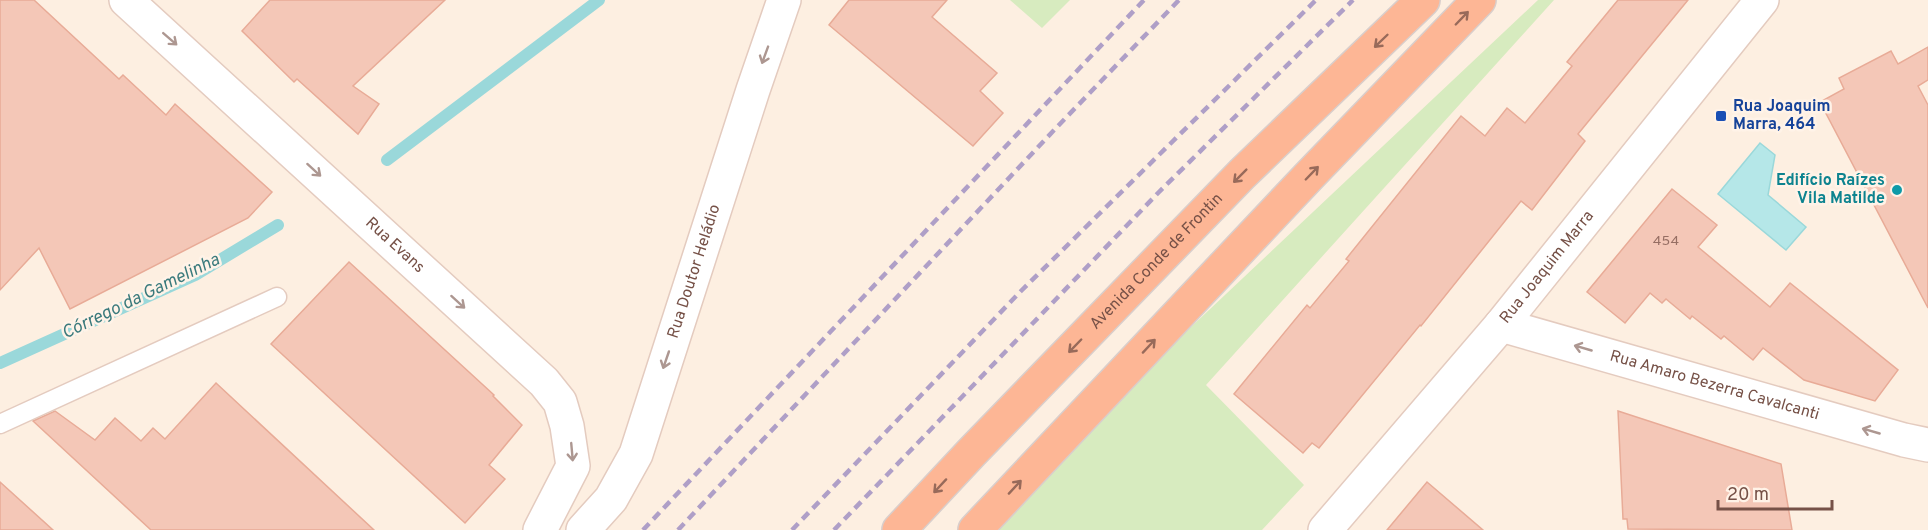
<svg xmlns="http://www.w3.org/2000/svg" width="1928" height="530" viewBox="0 0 1928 530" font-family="Overpass,sans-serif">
<rect width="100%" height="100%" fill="#fdefe1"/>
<g fill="#d7ebbf">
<path d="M 1010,0 L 1070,0 L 1042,28 Z"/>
<path d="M 1538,0 L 1554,0 L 1206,385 L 1304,485 L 1262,530 L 996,530 L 1174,343 Z"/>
</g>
<path fill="#b5e7e8" stroke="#9ad8da" stroke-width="1.5" d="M 1760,143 L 1775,155 L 1768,195 L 1806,227 L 1786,250 L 1718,194 Z"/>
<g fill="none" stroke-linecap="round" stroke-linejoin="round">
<g stroke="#9ad8da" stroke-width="12">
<path d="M 387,160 L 599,0"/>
<path d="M 0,363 L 195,275 L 278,225"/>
</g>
</g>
<g fill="#f4c7b7" stroke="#e8ab97" stroke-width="1.5">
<path d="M 0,0 L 34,0 L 119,79 L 123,75 L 166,115 L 175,104 L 272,192 L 248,218 L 70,309 L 39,248 L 0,290 Z"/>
<path d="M 270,0 L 445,0 L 353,86 L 379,104 L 358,134 L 297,79 L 294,82 L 242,31 Z"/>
<path d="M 849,0 L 947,0 L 932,17 L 997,73 L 980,91 L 1003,113 L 973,146 L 829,25 Z"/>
<path d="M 1618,0 L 1688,0 L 1578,134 L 1585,141 L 1532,210 L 1521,201 L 1421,326 L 1420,325 L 1319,448 L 1312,443 L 1303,453 L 1234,394 L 1307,305 L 1310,308 L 1349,261 L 1346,259 L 1461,116 L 1485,136 L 1507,108 L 1525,123 L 1572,66 L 1567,62 Z"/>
<path d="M 1928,47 L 1928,80 L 1918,86 L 1928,105 L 1928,308 L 1820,102 L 1844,89 L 1839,78 L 1891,51 L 1898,64 Z"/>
<path d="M 1672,189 L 1717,225 L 1698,247 L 1770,307 L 1790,283 L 1898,370 L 1875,401 L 1804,380 L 1763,348 L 1753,360 L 1724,336 L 1721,339 L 1692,316 L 1690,319 L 1666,299 L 1662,303 L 1650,293 L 1625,323 L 1587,292 Z"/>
<path d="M 349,262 L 494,395 L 493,396 L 522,425 L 489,465 L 505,479 L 465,523 L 271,344 Z"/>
<path d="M 216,383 L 374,530 L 151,530 L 33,421 L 55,411 L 95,440 L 115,418 L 141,441 L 153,428 L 165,439 Z"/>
<path d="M 1618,411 L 1781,464 L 1792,530 L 1628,529 L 1627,519 L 1623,519 Z"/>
<path d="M 0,482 L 53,530 L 0,530 Z"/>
<path d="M 1427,482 L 1483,530 L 1387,530 Z"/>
</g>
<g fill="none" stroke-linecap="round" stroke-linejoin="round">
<g stroke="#e4cbbf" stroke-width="21">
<path id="service" d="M 0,424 L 277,297"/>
</g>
<g stroke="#e4cbbf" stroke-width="36">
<g id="minor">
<path id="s1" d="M 1501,325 L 1904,440 L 1928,445"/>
</g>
</g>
<g stroke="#e4cbbf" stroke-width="36">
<g id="tertiary">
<path id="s2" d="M 126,0 L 544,382 L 560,402 L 567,426 L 573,466 L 540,530"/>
<path id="s3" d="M 583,530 L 611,499 L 636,454 L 753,90 L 784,0"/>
<path id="s4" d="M 1325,530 L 1501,325 L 1762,0"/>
</g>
</g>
<g stroke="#d9cecb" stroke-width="36">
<g id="trunk">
<path id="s5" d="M 899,530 L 972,452 L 1242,174 L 1423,0"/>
<path d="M 975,530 L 1309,176 L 1479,0"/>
</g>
</g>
<use href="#service" stroke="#fff" stroke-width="18"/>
<use href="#minor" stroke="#fff" stroke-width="33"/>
<use href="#tertiary" stroke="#fff" stroke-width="33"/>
<use href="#trunk" stroke="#fdb695" stroke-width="33"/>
<g stroke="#af9fc7" stroke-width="4.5" stroke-dasharray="9 6" stroke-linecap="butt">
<path d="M 643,530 L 1144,0"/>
<path d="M 678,530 L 1057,127 L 1179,0"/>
<path d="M 792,530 L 1021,291 L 1316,0"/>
<path d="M 834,530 L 1159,192 L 1353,0"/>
</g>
</g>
<defs><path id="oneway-shaft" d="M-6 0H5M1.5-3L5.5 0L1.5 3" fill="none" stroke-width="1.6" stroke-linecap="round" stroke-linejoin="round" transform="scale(1.5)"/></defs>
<g stroke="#986a5a">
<use href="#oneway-shaft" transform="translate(1462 18) rotate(-46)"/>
<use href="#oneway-shaft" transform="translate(1381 41) rotate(136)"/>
<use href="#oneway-shaft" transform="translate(1312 173) rotate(-46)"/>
<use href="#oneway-shaft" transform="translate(1240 176) rotate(135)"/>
<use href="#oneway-shaft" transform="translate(1075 346) rotate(134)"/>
<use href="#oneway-shaft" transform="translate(1149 346) rotate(-47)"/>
<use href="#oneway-shaft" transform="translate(940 486) rotate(133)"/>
<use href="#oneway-shaft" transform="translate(1015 487) rotate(-47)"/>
</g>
<g stroke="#ad9791">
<use href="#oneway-shaft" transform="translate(170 39) rotate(41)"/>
<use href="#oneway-shaft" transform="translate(765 55) rotate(110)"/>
<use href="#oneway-shaft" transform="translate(314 170) rotate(42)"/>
<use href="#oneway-shaft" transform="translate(458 302) rotate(42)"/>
<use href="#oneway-shaft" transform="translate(1583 348) rotate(-164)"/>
<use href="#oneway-shaft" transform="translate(666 360) rotate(109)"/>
<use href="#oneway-shaft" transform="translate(1871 431) rotate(-164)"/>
<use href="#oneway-shaft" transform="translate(572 452) rotate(85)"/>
</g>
<rect fill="#1a4fb4" stroke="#fff3e8" stroke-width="2" x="1715" y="110" width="12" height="12" rx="3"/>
<circle fill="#0f9aa8" stroke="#fff3e8" stroke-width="2" cx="1897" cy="190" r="6"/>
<g text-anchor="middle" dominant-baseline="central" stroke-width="5" stroke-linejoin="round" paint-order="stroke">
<g font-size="14" fill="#966e63">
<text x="1666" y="241">454</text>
</g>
<g font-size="16" font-weight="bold" fill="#164399" stroke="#fff3e8" text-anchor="start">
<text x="1733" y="107">Rua Joaquim<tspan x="1733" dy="18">Marra, 464</tspan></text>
</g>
<g font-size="16" font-weight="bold" fill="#0d838f" stroke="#fff3e8" text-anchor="end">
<text x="1885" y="181">Edifício Raízes<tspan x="1885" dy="18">Vila Matilde</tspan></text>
</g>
<g font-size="16" fill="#765147" stroke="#fff3e8">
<text stroke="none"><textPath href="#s2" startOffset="364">Rua Evans</textPath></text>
<text stroke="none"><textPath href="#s5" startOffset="372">Avenida Conde de Frontin</textPath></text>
<text stroke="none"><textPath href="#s4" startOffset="344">Rua Joaquim Marra</textPath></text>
<text stroke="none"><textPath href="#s3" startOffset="285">Rua Doutor Heládio</textPath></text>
<text stroke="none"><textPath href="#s1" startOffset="222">Rua Amaro Bezerra Cavalcanti</textPath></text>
</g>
<g font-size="18" font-style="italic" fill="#3a7a7c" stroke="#fff3e8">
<text transform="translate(141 297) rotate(-26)">Córrego da Gamelinha</text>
</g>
</g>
<path d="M1718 500v9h114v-9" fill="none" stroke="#765147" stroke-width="3"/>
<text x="1727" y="500" font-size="18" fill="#765147" stroke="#fff3e8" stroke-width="4.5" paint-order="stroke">20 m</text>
</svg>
